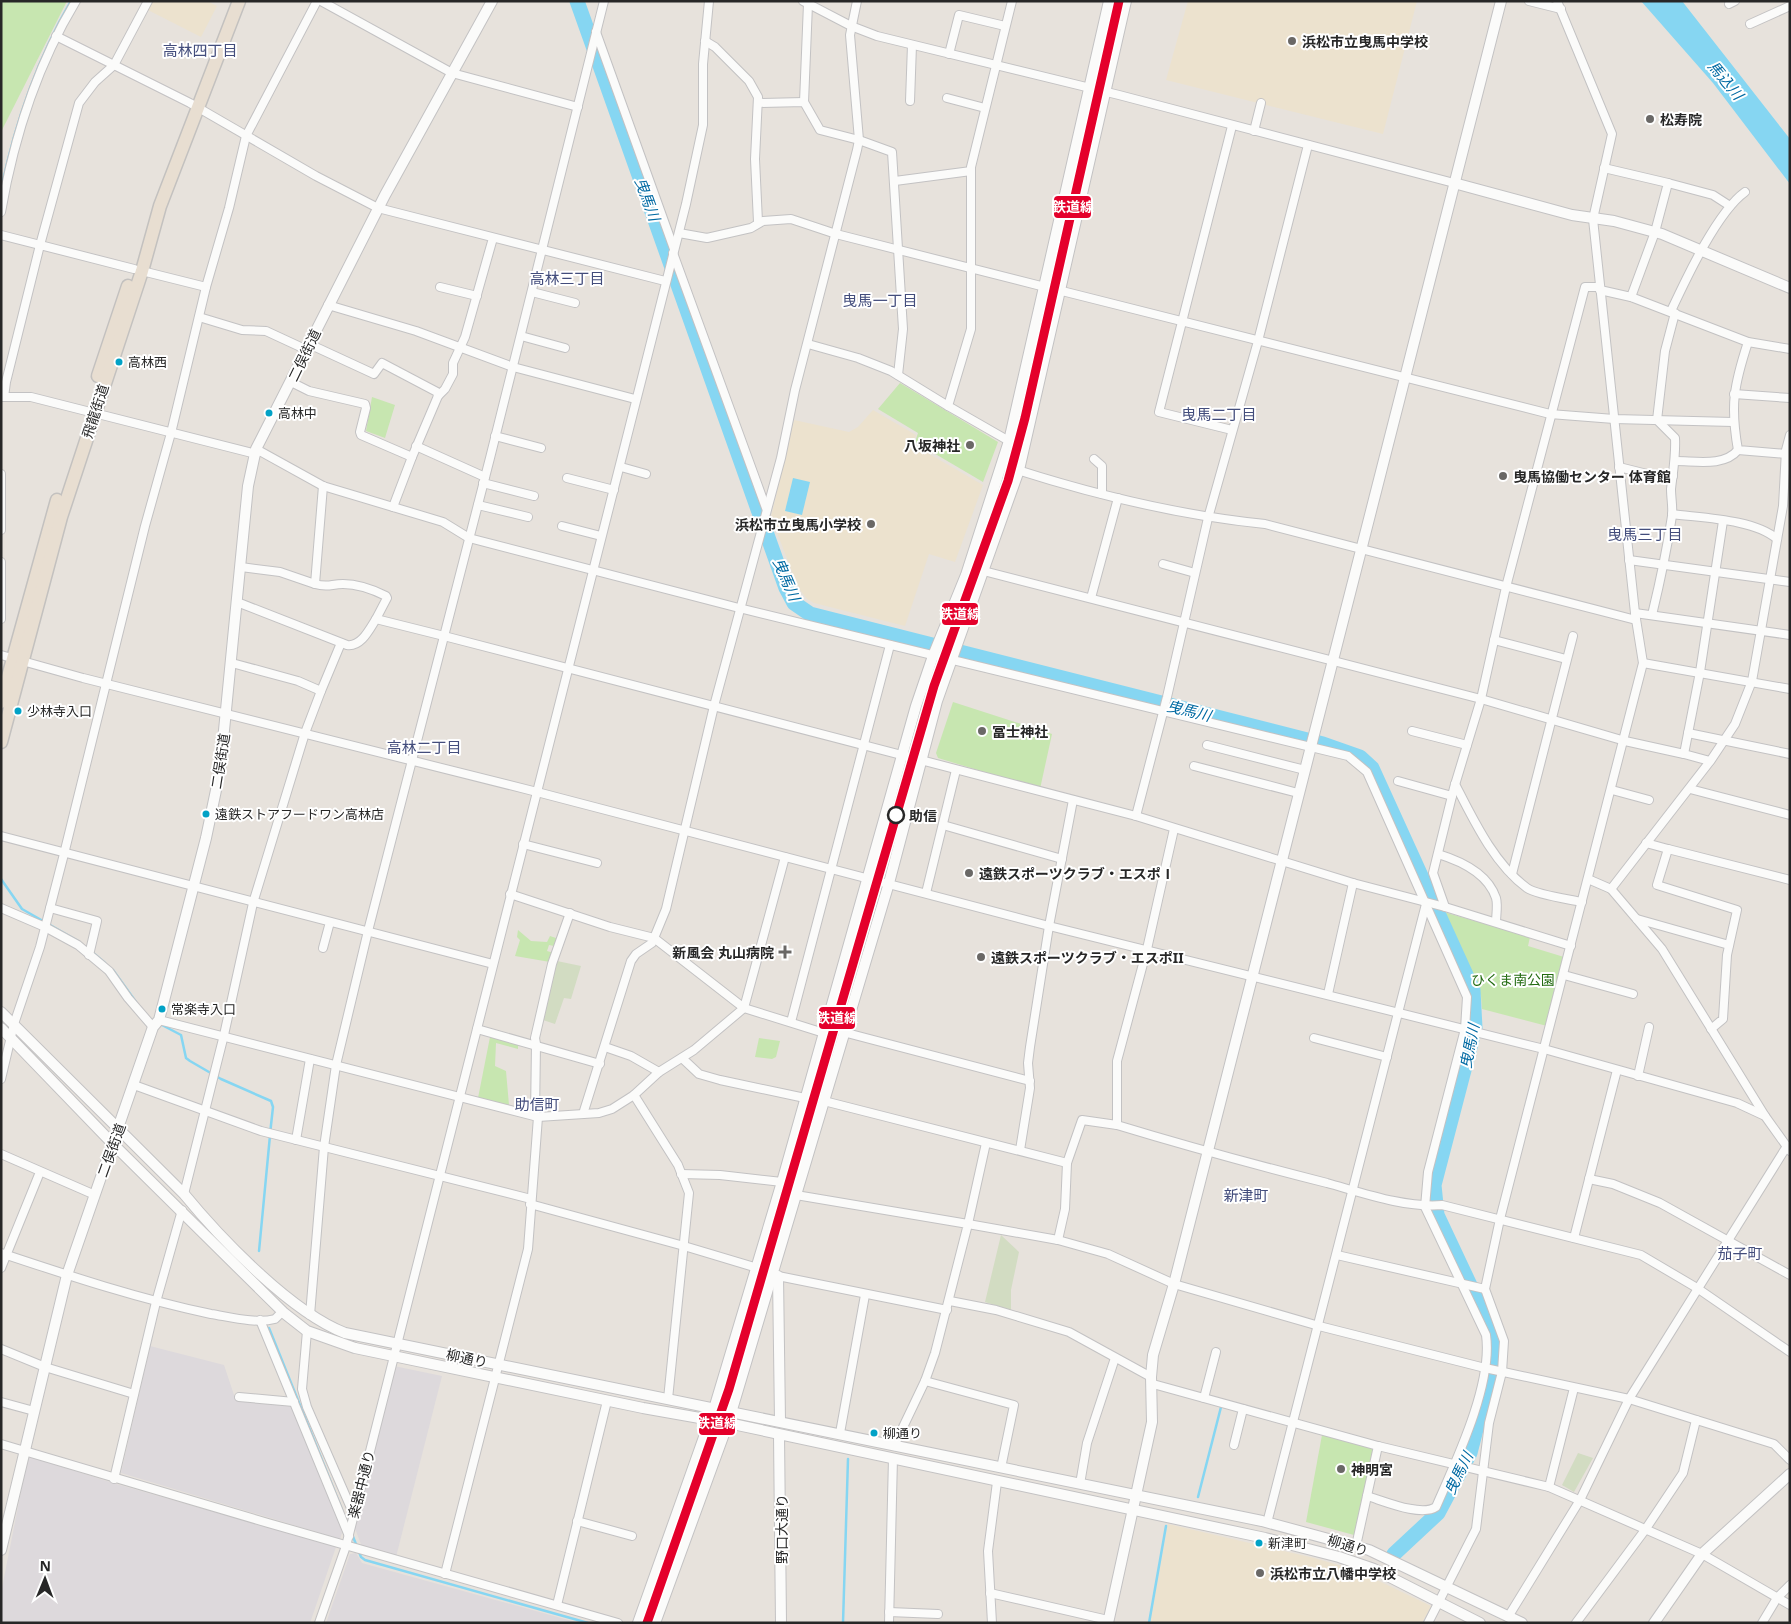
<svg xmlns="http://www.w3.org/2000/svg" width="1791" height="1624" viewBox="0 0 1791 1624" font-family="'Noto Sans','Noto Sans JP',sans-serif">
<rect width="100%" height="100%" fill="#e7e2dc"/>
<g fill="#ddd9dc">
<path d="M 150,1346 L 224,1365 L 235,1398 L 291,1405 L 335,1511 L 342,1533 L 340,1539 L 121,1473 Z"/>
<path d="M 394,1366 L 442,1376 L 396,1557 L 362,1547 L 354,1526 Z"/>
<path d="M 28,1456 L 113,1483 L 336,1547 L 310,1623 L 1,1623 L 1,1593 Z"/>
<path d="M 356,1553 L 362,1563 L 579,1623 L 326,1623 L 350,1554 Z"/>
</g>
<g fill="#ece2ce">
<path d="M 152,1 L 207,1 L 217,6 L 201,37 L 148,10 Z"/>
<path d="M 1188,1 L 1417,1 L 1383,134 L 1166,80 Z"/>
<path d="M 873,410 L 916,435 L 912,444 L 983,485 L 955,562 L 929,554 L 905,626 L 814,603 L 807,599 L 798,587 L 771,517 L 794,420 L 849,432 L 858,427 Z"/>
<path d="M 1168,1524 L 1314,1558 L 1342,1566 L 1379,1581 L 1431,1606 L 1422,1623 L 1150,1623 Z"/>
</g>
<g fill="#c7e6b0">
<path d="M 1,1 L 67,1 L 1,132 Z"/>
<path d="M 900,383 L 998,442 L 983,482 L 915,442 L 918,433 L 878,409 Z"/>
<path d="M 372,397 L 395,405 L 385,438 L 366,431 Z"/>
<path d="M 953,702 L 1052,734 L 1040,789 L 938,758 L 936,753 Z"/>
<path d="M 1440,911 L 1530,937 L 1528,946 L 1564,957 L 1547,1026 L 1482,1009 L 1481,996 Z"/>
<path d="M 518,930 L 531,941 L 547,942 L 550,936 L 559,939 L 554,946 L 549,945 L 547,951 L 554,953 L 550,962 L 515,956 L 520,940 L 517,937 Z"/>
<path d="M 490,1037 L 518,1044 L 518,1049 L 496,1043 L 495,1066 L 506,1071 L 509,1105 L 478,1098 Z"/>
<path d="M 759,1038 L 780,1041 L 776,1057 L 772,1059 L 755,1057 Z"/>
<path d="M 1322,1435 L 1374,1448 L 1354,1535 L 1306,1522 Z"/>
</g>
<g fill="#d2dcc2">
<path d="M 557,961 L 581,966 L 571,999 L 564,998 L 555,1024 L 540,1019 Z"/>
<path d="M 1001,1235 L 1019,1252 L 1011,1290 L 1011,1310 L 985,1302 Z"/>
<path d="M 1578,1453 L 1593,1458 L 1574,1492 L 1562,1485 Z"/>
</g>
<g fill="#86d6f2">
<path d="M 1641,1 L 1682,1 L 1790,139 L 1790,184 L 1713,83 Z"/>
<path d="M 793,478 L 810,482 L 802,515 L 785,511 Z"/>
</g>
<g fill="none" stroke-linecap="round" stroke-linejoin="round">
<g stroke="#86d6f2" stroke-width="2.5">
<path d="M 1,190 C 15,123 36,61 71,1"/>
<path d="M 1,879 L 22,909 L 78,941"/>
<path d="M 92,952 L 105,963"/>
<path d="M 113,970 L 136,1002"/>
<path d="M 162,1025 L 181,1035 L 186,1058 L 190,1061 L 221,1079 L 271,1101 L 273,1107 L 271,1125 L 259,1251"/>
<path d="M 269,1328 L 342,1510"/>
<path d="M 1198,1497 L 1221,1407"/>
<path d="M 352,1534 L 361,1557 L 365,1560 L 588,1623"/>
<path d="M 843,1623 L 848,1459"/>
<path d="M 1149,1623 L 1166,1526"/>
</g>
<path stroke="#86d6f2" stroke-width="15" d="M 577,1 L 786,588 L 794,603 L 810,614 L 1323,744 L 1360,757 L 1372,768 L 1473,990 L 1475,1028 L 1434,1185 L 1437,1215 L 1493,1334 L 1493,1363 L 1470,1453 L 1438,1513 L 1394,1554"/>
<g stroke="#c3c2c3" stroke-width="10">
<g id="minor">
<path d="M 321,1 L 452,73 L 578,107"/>
<path d="M 803,1 L 851,26 L 877,36 L 1119,95 L 1454,183"/>
<path d="M 1529,1 L 1561,9"/>
<path d="M 1729,4 L 1735,1"/>
<path d="M 1750,24 L 1790,6"/>
<path d="M 596,32 L 674,249"/>
<path d="M 56,36 L 190,103 L 316,176 L 378,208 L 665,281"/>
<path d="M 705,41 L 715,47 L 749,81 L 758,97 L 755,159 L 758,222"/>
<path d="M 949,54 L 959,15 L 1005,26"/>
<path d="M 947,98 L 985,108"/>
<path d="M 910,101 L 912,45"/>
<path d="M 804,102 L 808,4"/>
<path d="M 758,103 L 804,102 L 820,130 L 859,140 L 892,152 L 903,329 L 898,375"/>
<path d="M 1254,131 L 1261,103"/>
<path d="M 1604,168 L 1668,183 L 1655,232 L 1631,297"/>
<path d="M 895,181 L 971,171"/>
<path d="M 1668,183 L 1713,195 L 1730,206"/>
<path d="M 1,212 C 14,137 36,67 76,1"/>
<path d="M 679,233 L 707,238 L 751,228 L 763,221 L 791,219 L 836,234 L 1045,287"/>
<path d="M 1,235 L 134,269"/>
<path d="M 673,253 L 766,508"/>
<path d="M 142,271 L 206,287 L 229,208 L 246,136 L 317,1"/>
<path d="M 440,287 L 477,296"/>
<path d="M 1600,290 L 1631,297 L 1748,342 L 1790,349"/>
<path d="M 1062,291 L 1550,414 L 1614,419 L 1733,422"/>
<path d="M 532,292 L 575,303"/>
<path d="M 328,305 L 416,331 L 513,367 L 635,399"/>
<path d="M 1671,311 C 1686,279 1717,212 1745,192"/>
<path d="M 199,317 L 242,330 L 266,331 L 307,350"/>
<path d="M 521,336 L 565,348"/>
<path d="M 1748,342 C 1734,385 1730,405 1738,450 L 1786,454"/>
<path d="M 309,344 L 374,374 L 382,363 L 437,392 L 438,396 L 412,457"/>
<path d="M 808,344 L 858,358 L 891,371 L 948,406"/>
<path d="M 291,382 L 309,391 L 365,404 L 366,408 L 360,432 L 361,435 L 412,457 L 393,507"/>
<path d="M 1734,394 L 1790,398"/>
<path d="M 438,396 L 445,389 L 453,374 L 453,363 L 465,337 L 493,238"/>
<path d="M 1,397 L 31,397 L 256,454"/>
<path d="M 4,397 L 6,382 L 40,245 L 79,103 L 95,82 L 114,65 L 148,1"/>
<path d="M 1232,430 L 1159,412 L 1232,126"/>
<path d="M 495,436 L 541,448"/>
<path d="M 1009,441 L 948,406 L 971,329 L 971,167 L 1012,1"/>
<path d="M 416,446 L 485,477"/>
<path d="M 256,449 L 323,486 L 443,522 L 469,538 L 739,608 L 1348,756 L 1367,772 L 1467,997 L 1465,1029 L 1428,1172 L 1425,1207 L 1486,1335 C 1493,1384 1456,1461 1436,1507 C 1421,1517 1384,1501 1367,1496"/>
<path d="M 1094,459 L 1102,466 L 1102,494"/>
<path d="M 1676,461 C 1696,461 1724,467 1738,450"/>
<path d="M 1002,465 C 1087,493 1175,515 1265,524 L 1636,620"/>
<path d="M 621,467 L 646,474"/>
<path d="M 1619,467 L 1647,474 L 1673,476"/>
<path d="M 1,474 L 1,530"/>
<path d="M 567,478 L 614,490"/>
<path d="M 483,483 L 534,496"/>
<path d="M 323,486 L 315,584 C 328,588 331,584 343,584 C 358,584 372,589 386,596 L 387,598 L 376,619"/>
<path d="M 478,505 L 528,517"/>
<path d="M 1672,514 C 1702,518 1754,519 1777,539"/>
<path d="M 562,526 L 601,536"/>
<path d="M 1629,560 L 1790,582"/>
<path d="M 1,562 L 1,619"/>
<path d="M 1163,564 L 1195,573"/>
<path d="M 241,567 L 280,572 L 315,584"/>
<path d="M 968,567 L 1481,699 L 1625,741 L 1684,754"/>
<path d="M 1091,598 L 1118,498"/>
<path d="M 237,602 L 347,645 C 361,647 369,630 376,619 L 444,636 L 1136,816 L 1353,883 L 1445,907 L 1571,946"/>
<path d="M 1635,613 L 1790,635"/>
<path d="M 1652,615 C 1660,582 1667,549 1672,516 C 1673,507 1671,498 1671,489 C 1673,471 1676,456 1675,438 L 1657,420 L 1665,351 L 1675,313"/>
<path d="M 1494,640 L 1566,659"/>
<path d="M 1,655 L 83,678 L 537,792 L 1049,926 L 1544,1049 L 1737,1103 L 1765,1116 L 1790,1151"/>
<path d="M 232,663 L 298,681 L 321,691 L 341,643"/>
<path d="M 1643,663 L 1790,689"/>
<path d="M 1412,731 L 1467,745"/>
<path d="M 1688,733 L 1790,754"/>
<path d="M 1207,745 L 1305,770"/>
<path d="M 1710,761 L 1684,754 L 1700,672 L 1723,521"/>
<path d="M 1194,766 L 1298,793"/>
<path d="M 1398,781 L 1452,796"/>
<path d="M 1455,784 C 1473,819 1494,864 1527,888 C 1537,895 1568,899 1582,902"/>
<path d="M 1690,789 L 1790,815"/>
<path d="M 1612,790 L 1649,800"/>
<path d="M 1136,816 L 1167,697 L 1208,518 L 1258,341 L 1308,145"/>
<path d="M 943,825 L 1062,859"/>
<path d="M 1,836 L 493,964"/>
<path d="M 1646,843 L 1668,849 L 1657,885 L 1737,910 L 1727,955 L 1723,1019 L 1711,1029"/>
<path d="M 523,844 L 597,863"/>
<path d="M 1668,849 L 1790,880"/>
<path d="M 1438,854 C 1461,861 1488,874 1496,898 C 1498,905 1496,916 1496,922"/>
<path d="M 1512,874 L 1573,636"/>
<path d="M 1588,879 L 1611,889 L 1662,949 L 1765,1116"/>
<path d="M 1611,889 L 1711,760 L 1735,724 L 1752,681 L 1783,506 L 1786,450 L 1790,435"/>
<path d="M 926,893 L 956,770"/>
<path d="M 510,894 L 610,927 L 654,938 L 744,1008 L 824,1033"/>
<path d="M 1445,907 L 1433,873 L 1454,788 L 1481,699 L 1506,587 L 1585,287 L 1600,287"/>
<path d="M 1,908 L 45,927 L 78,945 L 109,971 L 128,998 L 153,1027"/>
<path d="M 50,908 L 97,921 L 89,955"/>
<path d="M 1637,919 L 1729,945"/>
<path d="M 323,948 L 330,922"/>
<path d="M 1564,975 L 1633,994"/>
<path d="M 1328,994 L 1353,883"/>
<path d="M 159,1020 L 538,1117 L 599,1113 L 612,1109 L 634,1095 L 659,1072 L 694,1050 L 744,1008 L 785,857"/>
<path d="M 791,1022 L 890,645"/>
<path d="M 477,1029 L 600,1064"/>
<path d="M 843,1032 L 1030,1081"/>
<path d="M 1314,1038 L 1387,1057"/>
<path d="M 605,1047 L 631,1056 L 659,1072"/>
<path d="M 682,1058 L 699,1074 L 720,1080 L 805,1098"/>
<path d="M 1638,1076 L 1649,1027"/>
<path d="M 1,1079 L 14,1024 L 40,947 L 64,854 L 145,526 L 171,433 L 206,287"/>
<path d="M 134,1085 L 261,1131 L 531,1199"/>
<path d="M 634,1095 L 678,1165 L 689,1193 L 668,1399"/>
<path d="M 824,1101 L 1067,1163"/>
<path d="M 583,1114 L 631,961 L 636,954 L 652,943 L 666,909 L 714,706 L 781,458 L 795,390 L 857,150 L 859,140 L 850,35 L 857,1"/>
<path d="M 535,1116 L 536,1044 L 535,1038 L 552,964 L 570,913"/>
<path d="M 1117,1125 C 1186,1146 1256,1165 1327,1183 C 1363,1193 1405,1208 1442,1205 L 1641,1255 L 1697,1288 L 1790,1352"/>
<path d="M 296,1140 L 310,1059"/>
<path d="M 986,1143 L 968,1224 L 1058,1240 L 1108,1254 L 1174,1284 L 1319,1326 L 1485,1368 L 1629,1399 L 1774,1444 L 1790,1460"/>
<path d="M 1020,1150 L 1030,1088 L 1028,1063 L 1030,1047 L 1049,926 L 1073,800"/>
<path d="M 1,1154 L 95,1195"/>
<path d="M 681,1174 L 720,1175 L 782,1182"/>
<path d="M 1589,1179 L 1613,1184 L 1660,1203 L 1790,1275"/>
<path d="M 184,1194 L 224,1035 L 253,903 L 305,733 L 321,691"/>
<path d="M 796,1195 L 968,1224 L 935,1353 L 925,1381 L 894,1446"/>
<path d="M 530,1204 L 684,1246 L 774,1273 L 778,1276 L 947,1310"/>
<path d="M 1574,1238 L 1617,1070"/>
<path d="M 1058,1240 L 1065,1209 L 1067,1163 L 1082,1120 L 1117,1125 L 1117,1061 L 1147,949 L 1174,829"/>
<path d="M 1,1253 C 70,1276 139,1299 211,1314 C 230,1317 256,1324 275,1319 L 283,1311"/>
<path d="M 1337,1255 L 1485,1289"/>
<path d="M 1,1268 L 40,1172"/>
<path d="M 950,1301 L 996,1310 L 1069,1332 L 1151,1377"/>
<path d="M 310,1315 L 324,1147 L 336,1065 L 368,931 L 490,458 L 604,1"/>
<path d="M 260,1320 L 349,1536"/>
<path d="M 307,1331 L 302,1389 L 307,1407 L 354,1515"/>
<path d="M 1,1349 L 45,1367 L 134,1394"/>
<path d="M 925,1381 L 1014,1405 L 1001,1468"/>
<path d="M 1153,1384 L 1378,1446 L 1549,1487 L 1702,1554 L 1790,1605"/>
<path d="M 239,1397 L 294,1402"/>
<path d="M 1204,1398 L 1216,1352"/>
<path d="M 1,1402 L 34,1411"/>
<path d="M 840,1433 L 865,1295"/>
<path d="M 1,1444 L 268,1523 L 618,1623"/>
<path d="M 1234,1445 L 1243,1409"/>
<path d="M 114,1479 L 156,1302 L 182,1210"/>
<path d="M 1080,1484 L 1087,1443 L 1115,1358"/>
<path d="M 1549,1487 L 1574,1388"/>
<path d="M 577,1521 L 632,1536"/>
<path d="M 1267,1523 L 1426,904"/>
<path d="M 1356,1546 L 1378,1446"/>
<path d="M 445,1574 L 528,1249 L 538,1117"/>
<path d="M 990,1593 L 1108,1620"/>
<path d="M 557,1605 L 607,1401"/>
<path d="M 889,1612 L 938,1614"/>
<path d="M 1508,1617 L 1580,1500 L 1629,1399 L 1787,1146"/>
<path d="M 319,1623 L 346,1546 L 686,204 L 703,125 L 703,64 L 709,1"/>
<path d="M 889,1623 L 893,1458"/>
<path d="M 992,1623 L 988,1551 L 997,1482"/>
<path d="M 1428,1623 L 1476,1529 L 1489,1423 L 1502,1372 L 1504,1341 L 1485,1289 L 1500,1219 L 1643,663 L 1635,613 L 1593,219 L 1612,134 L 1557,1"/>
<path d="M 1576,1623 L 1645,1530 L 1683,1473 L 1696,1420"/>
<path d="M 1762,1623 L 1777,1598 L 1790,1585"/>
</g>
</g>
<g stroke="#c3c2c3" stroke-width="12">
<g id="tertiary">
<path d="M 1454,183 L 1572,215 L 1614,221 L 1662,234 L 1790,288"/>
<path d="M 1,1012 L 184,1194 C 221,1239 291,1312 345,1333 L 1262,1521 L 1369,1550 L 1522,1623"/>
<path d="M 1,1028 L 113,1144 L 284,1313 L 307,1331 L 355,1348 L 643,1408 L 728,1423 L 1265,1538 L 1339,1557 L 1374,1569 L 1480,1623"/>
<path d="M 778,1276 L 780,1421"/>
<path d="M 779,1435 L 781,1623"/>
<path d="M 1,1550 L 67,1275 L 153,1027 L 159,1020 L 206,838 L 220,771 L 248,486 L 256,449 L 385,195 L 492,1"/>
<path d="M 638,1623 L 714,1409 L 782,1182 L 916,706 L 933,656 L 966,575 L 1009,441 L 1109,1"/>
<path d="M 655,1623 L 728,1423 L 889,883 L 937,701 L 1019,470 L 1126,1"/>
<path d="M 1108,1623 L 1152,1422 L 1151,1377 L 1153,1355 L 1174,1284 L 1501,1"/>
<path d="M 1654,1623 L 1702,1554 L 1790,1474"/>
</g>
</g>
<g stroke="#c3c1bf" stroke-width="15">
<g id="trunk">
<path d="M 98,376 L 128,286"/>
<path d="M 1,702 L 57,500"/>
<path d="M 1,742 L 61,517 L 142,271 L 160,206 L 239,1"/>
</g>
</g>
<use href="#minor" stroke="#fbfbfa" stroke-width="8"/>
<use href="#tertiary" stroke="#fbfbfa" stroke-width="10"/>
<use href="#trunk" stroke="#e8ded1" stroke-width="12"/>
<g stroke="#fff" stroke-width="12">
<path id="rail-1" d="M 647,1623 L 729,1389 L 934,686 L 1008,481 L 1025,418 L 1119,1"/>
</g>
<use href="#rail-1" stroke="#e4002b" stroke-width="9"/>
</g>
<g fill="#6a6866" stroke="#fff" stroke-width="2">
<circle cx="1292" cy="41" r="5"/>
<circle cx="1650" cy="119" r="5"/>
<circle cx="970" cy="445" r="5"/>
<circle cx="1503" cy="476" r="5"/>
<circle cx="871" cy="524" r="5"/>
<circle cx="982" cy="731" r="5"/>
<circle cx="969" cy="873" r="5"/>
<path d="M782.5 944.5h5v5h5v5h-5v5h-5v-5h-5v-5h5z"/>
<circle cx="981" cy="957" r="5"/>
<circle cx="1341" cy="1469" r="5"/>
<circle cx="1260" cy="1573" r="5"/>
</g>
<g fill="#02a2c6" stroke="#fff" stroke-width="2">
<circle cx="119" cy="362" r="4.5"/>
<circle cx="269" cy="413" r="4.5"/>
<circle cx="18" cy="711" r="4.5"/>
<circle cx="206" cy="814" r="4.5"/>
<circle cx="162" cy="1009" r="4.5"/>
<circle cx="874" cy="1433" r="4.5"/>
<circle cx="1259" cy="1543" r="4.5"/>
</g>
<circle fill="#fff" stroke="#272727" stroke-width="2.5" cx="896" cy="815" r="8"/>
<g text-anchor="middle" dominant-baseline="central" stroke-width="4" stroke-linejoin="round" paint-order="stroke">
<g font-size="13" fill="#272727" stroke="#fff" text-anchor="start">
<text x="128" y="362">高林西</text>
<text x="278" y="413">高林中</text>
<text x="27" y="711">少林寺入口</text>
<text x="215" y="814">遠鉄ストアフードワン高林店</text>
<text x="171" y="1009">常楽寺入口</text>
<text x="883" y="1433">柳通り</text>
<text x="1268" y="1543">新津町</text>
</g>
<g font-size="14" font-weight="bold" fill="#272727" stroke="#fff" text-anchor="start">
<text x="1302" y="41">浜松市立曳馬中学校</text>
<text x="1660" y="119">松寿院</text>
<text x="960" y="445" text-anchor="end">八坂神社</text>
<text x="1513" y="476">曳馬協働センター 体育館</text>
<text x="861" y="524" text-anchor="end">浜松市立曳馬小学校</text>
<text x="992" y="731">冨士神社</text>
<text x="979" y="873">遠鉄スポーツクラブ・エスポⅠ</text>
<text x="774" y="952" text-anchor="end">新風会 丸山病院</text>
<text x="991" y="957">遠鉄スポーツクラブ・エスポII</text>
<text x="1351" y="1469">神明宮</text>
<text x="1270" y="1573">浜松市立八幡中学校</text>
</g>
<g font-size="14" fill="#272727" stroke="#fff">
<text transform="translate(304 355) rotate(-64)">二俣街道</text>
<text transform="translate(95 411) rotate(-72)">飛龍街道</text>
<text transform="translate(220 761) rotate(-81)">二俣街道</text>
<text transform="translate(111 1150) rotate(-70)">二俣街道</text>
<text transform="translate(467 1358) rotate(12)">柳通り</text>
<text transform="translate(361 1484) rotate(-76)">楽器中通り</text>
<text transform="translate(781 1529) rotate(-90)">野口大通り</text>
<text transform="translate(1348 1545) rotate(17)">柳通り</text>
</g>
<g font-size="14" font-weight="bold" fill="#272727" stroke="#fff" text-anchor="start">
<text x="909" y="815">助信</text>
</g>
<g font-size="14" fill="#236b11" stroke="#fff">
<text x="1513" y="979">ひくま南公園</text>
</g>
<g font-size="15" fill="#434d7c" stroke="#fff">
<text x="200" y="50">高林四丁目</text>
<text x="567" y="278">高林三丁目</text>
<text x="880" y="300">曳馬一丁目</text>
<text x="1219" y="414">曳馬二丁目</text>
<text x="1645" y="534">曳馬三丁目</text>
<text x="424" y="747">高林二丁目</text>
<text x="537" y="1104">助信町</text>
<text x="1246" y="1195">新津町</text>
<text x="1740" y="1253">茄子町</text>
</g>
<g font-size="15" font-style="italic" fill="#006aa3" stroke="#fff">
<text transform="translate(1726 80) rotate(50)">馬込川</text>
<text transform="translate(648 199) rotate(70)">曳馬川</text>
<text transform="translate(787 579) rotate(67)">曳馬川</text>
<text transform="translate(1189 710) rotate(14)">曳馬川</text>
<text transform="translate(1469 1046) rotate(-79)">曳馬川</text>
<text transform="translate(1458 1473) rotate(-64)">曳馬川</text>
</g>
</g>
<g stroke="#fff" stroke-width="2">
<rect x="1053" y="195" width="39" height="24" rx="5" fill="#e4002b"/>
<rect x="941" y="602" width="38" height="24" rx="5" fill="#e4002b"/>
<rect x="818" y="1006" width="38" height="24" rx="5" fill="#e4002b"/>
<rect x="698" y="1412" width="38" height="24" rx="5" fill="#e4002b"/>
</g>
<g font-size="14" text-anchor="middle" font-weight="bold" fill="#fff">
<text x="1073" y="212">鉄道線</text>
<text x="960" y="619">鉄道線</text>
<text x="837" y="1023">鉄道線</text>
<text x="717" y="1428">鉄道線</text>
</g>
<rect width="1791" height="1624" fill="none" stroke="#272727" stroke-width="5"/>
<g transform="translate(45 1579) rotate(1)" stroke="#ffffff" stroke-width="4" paint-order="stroke">
<path d="M0-4L9 19L0 12L-9 19Z" fill="#272727"/>
<text y="-8" font-size="14" font-weight="bold" text-anchor="middle" fill="#272727">N</text>
</g>
</svg>
